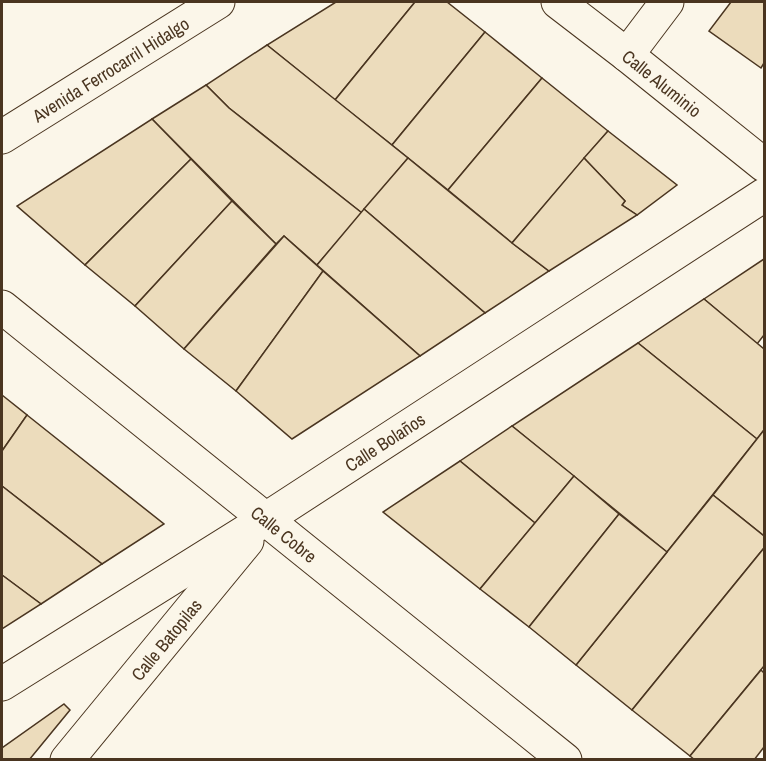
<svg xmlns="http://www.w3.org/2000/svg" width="766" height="761" viewBox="0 0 766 761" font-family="'Archivo Narrow',sans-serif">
<rect width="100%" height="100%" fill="#fbf6e9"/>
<g fill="#ecdcbc" stroke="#4a3520" stroke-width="1.5">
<path d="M 336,2 L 415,2 L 335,100 L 267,45 Z"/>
<path d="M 415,2 L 447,2 L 485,32 L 392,145 L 335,100 Z"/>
<path d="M 731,2 L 764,2 L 764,63 L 761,68 L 709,31 Z"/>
<path d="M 485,32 L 542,78 L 448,190 L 392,145 Z"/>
<path d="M 267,45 L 408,158 L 362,213 L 229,108 L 206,85 Z"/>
<path d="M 542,78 L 608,131 L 512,243 L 448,190 Z"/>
<path d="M 206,85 L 229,108 L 362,213 L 317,265 L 284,236 L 276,244 L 152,119 Z"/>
<path d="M 152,119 L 191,159 L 85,265 L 17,206 Z"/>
<path d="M 608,131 L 677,185 L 637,215 L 622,205 L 625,201 L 584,158 Z"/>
<path d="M 408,158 L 512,243 L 549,271 L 485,313 L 364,209 Z"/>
<path d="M 584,158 L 625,201 L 622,205 L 637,215 L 549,271 L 512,243 Z"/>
<path d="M 191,159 L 232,201 L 135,306 L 85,265 Z"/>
<path d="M 232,201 L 276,244 L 184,349 L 135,306 Z"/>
<path d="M 364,209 L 485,313 L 420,356 L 317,265 Z"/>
<path d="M 284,236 L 323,271 L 236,391 L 184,349 Z"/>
<path d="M 764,259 L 764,335 L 757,344 L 704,299 Z"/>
<path d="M 323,271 L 420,356 L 292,439 L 236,391 Z"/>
<path d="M 704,299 L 764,349 L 764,430 L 757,439 L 638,343 Z"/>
<path d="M 638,343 L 757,439 L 667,552 L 512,426 Z"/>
<path d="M 2,395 L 27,415 L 2,451 Z"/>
<path d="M 27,415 L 164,524 L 102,564 L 2,486 L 2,451 Z"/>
<path d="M 512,426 L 574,476 L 535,523 L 460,461 Z"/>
<path d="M 764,430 L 764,536 L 713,495 Z"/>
<path d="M 460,461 L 535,523 L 480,589 L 383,512 Z"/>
<path d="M 574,476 L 619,514 L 529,627 L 480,589 Z"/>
<path d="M 2,486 L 102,564 L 41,604 L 2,575 Z"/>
<path d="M 713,495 L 764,536 L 764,548 L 632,710 L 576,665 Z"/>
<path d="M 619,514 L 667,552 L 576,665 L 529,627 Z"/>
<path d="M 764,548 L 764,666 L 690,756 L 632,710 Z"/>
<path d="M 2,575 L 41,604 L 2,629 Z"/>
<path d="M 761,670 L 764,673 L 764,747 L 754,760 L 695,760 L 690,756 Z"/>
<path d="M 64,704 L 70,710 L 29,760 L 2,760 L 2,748 Z"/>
</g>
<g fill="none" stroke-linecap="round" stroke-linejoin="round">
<g stroke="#4a3520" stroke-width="35">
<g id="minor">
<path id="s1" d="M 558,2 L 627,55 L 764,165"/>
<path d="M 627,55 L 667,2"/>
<path id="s2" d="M 2,307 L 565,760"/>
<path id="s3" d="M 2,684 L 266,519 L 764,195"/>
<path id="s4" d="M 67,760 L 247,541"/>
</g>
</g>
<g stroke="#4a3520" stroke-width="35">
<g id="secondary">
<path id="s5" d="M 2,137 L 218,2"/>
</g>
</g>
<use href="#minor" stroke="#fbf6e9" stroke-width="33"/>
<use href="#secondary" stroke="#fbf6e9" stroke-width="33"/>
</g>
<g text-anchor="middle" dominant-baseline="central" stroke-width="4.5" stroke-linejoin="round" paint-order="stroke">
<g font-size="18" fill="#4a3520" stroke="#fbf6e9">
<text stroke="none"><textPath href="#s5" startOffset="128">Avenida Ferrocarril Hidalgo</textPath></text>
<text stroke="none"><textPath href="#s1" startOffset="132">Calle Aluminio</textPath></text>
<text stroke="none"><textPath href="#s3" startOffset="453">Calle Bolaños</textPath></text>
<text stroke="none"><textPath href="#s2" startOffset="362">Calle Cobre</textPath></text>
<text stroke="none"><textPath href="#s4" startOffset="156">Calle Batopilas</textPath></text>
</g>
</g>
<rect width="766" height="761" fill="none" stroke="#4a3520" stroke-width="6"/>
</svg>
